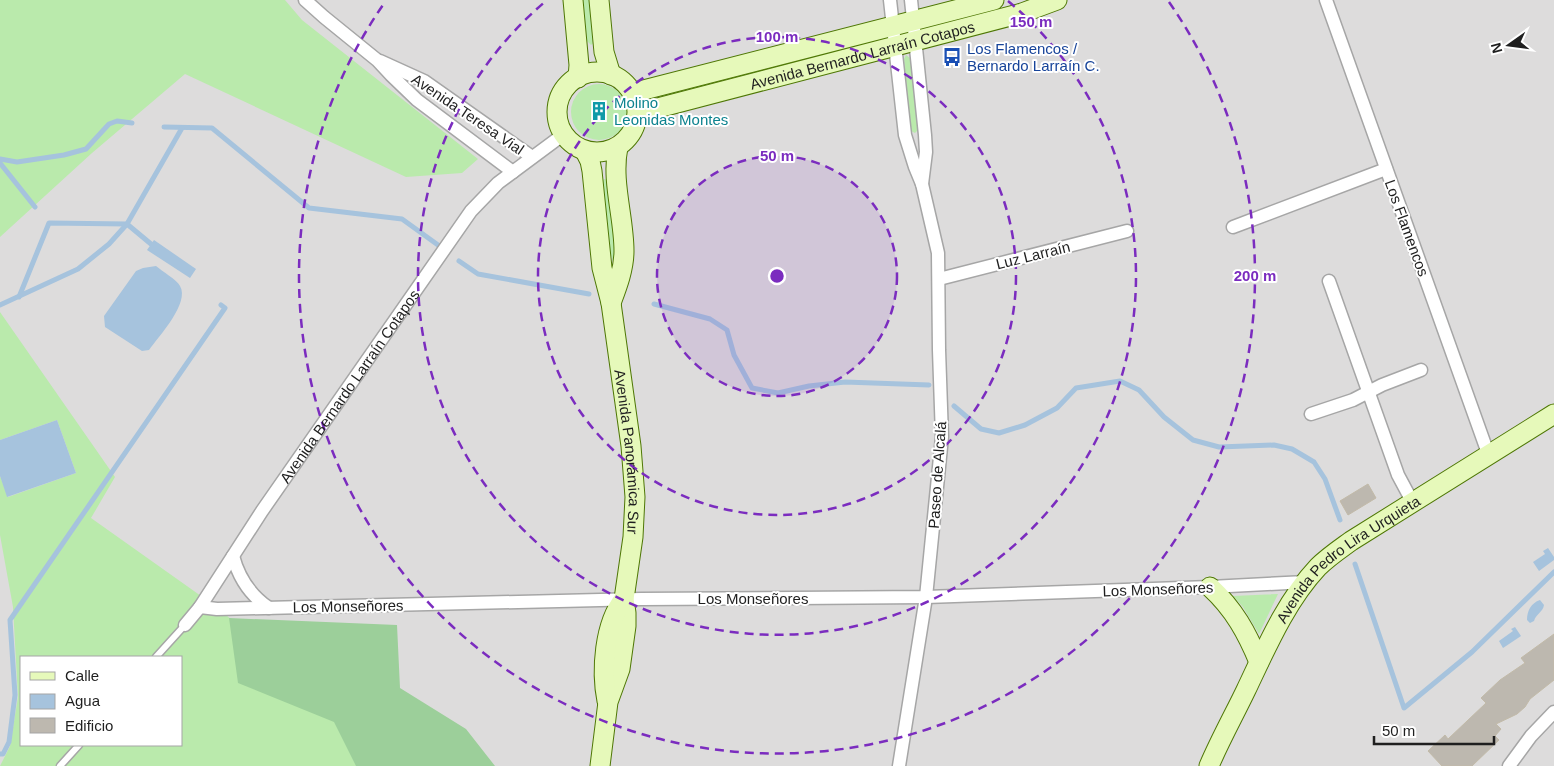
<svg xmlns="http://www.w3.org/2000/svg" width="1554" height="766" viewBox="0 0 1554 766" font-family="Helvetica,sans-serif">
<rect width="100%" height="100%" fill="#f0efe5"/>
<path fill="#dddcdc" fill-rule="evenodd" d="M 0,0 L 1554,0 L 1554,766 L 0,766 ZM 21,657 L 181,657 L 181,745 L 21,745 Z"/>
<g fill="#baeaac" fill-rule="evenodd">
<path d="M 0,0 L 285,0 L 302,20 L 478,159 L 462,173 L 406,177 L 185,74 L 92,153 L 0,237 Z"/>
<path d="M 583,0 L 591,0 L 595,42 L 591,45 L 587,41 Z"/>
<path d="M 997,8 L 999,10 L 669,96 L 664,96 L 667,93 Z"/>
<path d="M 906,55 L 911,59 L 918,130 L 915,133 L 911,131 L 904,59 Z"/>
<circle cx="599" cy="112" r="28"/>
<path d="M 604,179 L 610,180 L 618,239 L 614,264 L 607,245 L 601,184 Z"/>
<path d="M 0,312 L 115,477 L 91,518 L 201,596 L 422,766 L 0,766 L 10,746 L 18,697 L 13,607 L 0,535 L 0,476 L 8,497 L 76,473 L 57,420 L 0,440 ZM 21,657 L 181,657 L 181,745 L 21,745 Z"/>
<path d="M 1278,594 L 1259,634 L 1243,607 L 1233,596 Z"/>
</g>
<path fill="#9ccf9a" d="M 229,618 L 397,625 L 400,688 L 466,729 L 495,766 L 356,766 L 334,722 L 238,683 Z"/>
<g fill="#a6c3dd">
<path d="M 154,240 L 196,269 L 190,278 L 147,250 Z"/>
<path d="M 156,266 C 162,271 177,280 180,286 C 190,303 159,336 149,350 L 142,351 L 105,327 L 104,316 L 136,271 L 143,268 Z"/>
<path d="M 57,420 L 76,473 L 7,497 L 0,476 L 0,440 Z"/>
<path d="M 1548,548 L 1554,557 L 1554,560 L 1539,571 L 1533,562 L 1545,554 L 1543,551 Z"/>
<path d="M 1540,600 L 1544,605 C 1543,612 1536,614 1534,621 L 1530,623 L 1527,620 C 1527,611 1531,603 1540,600 Z"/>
<path d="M 1515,627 L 1521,636 L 1503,648 L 1499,641 L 1513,631 L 1511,629 Z"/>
</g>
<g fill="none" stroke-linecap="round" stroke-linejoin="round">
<g stroke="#a6c3dd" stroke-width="5">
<path d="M 164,127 L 212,128 L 309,208 L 402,219 L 438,245"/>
<path d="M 0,159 L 17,162 L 64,155 L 86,149 L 109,124 L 117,121 L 132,123"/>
<path d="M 0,163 L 35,207"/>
<path d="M 459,261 L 478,274 L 589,294"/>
<path d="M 19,297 L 49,223 L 127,224 L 151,244"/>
<path d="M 654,304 L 710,319 L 727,330 L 734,355 L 752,388 L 778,393 L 809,386 L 845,382 L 929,385"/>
<path d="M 0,305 L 78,269 L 109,244 L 127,224 L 182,128"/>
<path d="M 954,406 L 981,429 L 999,433 L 1025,425 L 1057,408 L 1076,388 L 1120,381 L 1139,390 L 1164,417 L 1193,440 L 1219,447 L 1274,445 L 1292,449 L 1314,462 L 1325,479 L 1340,520"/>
<path d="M 1355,564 L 1404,708 L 1472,652 L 1554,572"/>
<path d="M 0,754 L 3,754 L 9,742 L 15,695 L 10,620 L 225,308 L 221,305"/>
</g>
</g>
<g fill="#bdb8af" stroke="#c2baa8">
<circle cx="599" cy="111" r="7"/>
<path d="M 1368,484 L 1376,498 L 1348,515 L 1340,501 Z"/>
<path d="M 1554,634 L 1554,680 L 1530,699 L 1525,707 L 1517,714 L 1496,724 L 1501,729 L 1495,736 L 1499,740 L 1472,766 L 1442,766 L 1428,751 L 1445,735 L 1448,739 L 1486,703 L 1481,698 L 1500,680 L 1525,663 L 1521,658 Z"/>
</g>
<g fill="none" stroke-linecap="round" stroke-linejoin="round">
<g stroke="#a6a6a6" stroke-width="9">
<g id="lane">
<path d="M 156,657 L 185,625"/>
<path d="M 60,766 L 79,745"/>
</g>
</g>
<g stroke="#a6a6a6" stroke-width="15">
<g id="street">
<path d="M 305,0 L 324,17 L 377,60 L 391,75 L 417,100 L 513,172"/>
<path d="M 890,0 L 905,135 L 915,167 L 922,184 L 938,253 L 939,350 L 942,437 L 926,597 L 899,766"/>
<path d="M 911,0 L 925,135 L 926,152 L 922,184"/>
<path d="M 1326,0 L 1489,456"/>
<path d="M 380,61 L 424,81 L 532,157"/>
<path d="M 1233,227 L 1386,169"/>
<path d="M 939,279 L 1127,231"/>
<path d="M 1329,281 L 1398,475 L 1413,503"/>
<path d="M 1311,414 L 1353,400 L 1382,385 L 1421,370"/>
<path d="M 233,556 C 239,579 250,595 269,608"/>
<path d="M 200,607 L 217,609 L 641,599 L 926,597 L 1210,587 L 1306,582"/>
<path id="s1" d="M 185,625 L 200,607 L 262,511 L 471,211 L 498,183 L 564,134"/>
<path d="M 1509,766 L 1531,736 L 1554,712"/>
</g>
</g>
<g stroke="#4e7705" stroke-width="21">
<g id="secondary">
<path d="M 573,0 L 579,65 L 578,78"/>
<path d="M 599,0 L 604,52 L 611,75"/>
<circle cx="597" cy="112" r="40"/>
<path d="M 632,93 L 994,0"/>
<path id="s2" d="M 637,117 L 654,109 L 1022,13 L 1057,0"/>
<path id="s3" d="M 585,151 L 590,161 L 592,171 L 602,268 L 611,303 L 631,446 L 635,497 L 633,537 L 624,599 L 626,613 L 626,626 L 620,669 L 608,702 L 600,766"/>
<path d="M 611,303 C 617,287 624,269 624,251 C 624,217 611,181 618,147"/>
<path d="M 1210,587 C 1234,609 1247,633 1259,662"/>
<path d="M 607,701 C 601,671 604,624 624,599"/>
<path id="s4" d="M 1209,766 C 1220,740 1234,715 1246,690 C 1266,648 1286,601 1318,567 C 1328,557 1340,549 1351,541 L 1554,414"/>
</g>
</g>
<use href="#lane" stroke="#fff" stroke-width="6"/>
<use href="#street" stroke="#fff" stroke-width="12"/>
<use href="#secondary" stroke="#e6f9ba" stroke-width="19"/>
</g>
<circle cx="777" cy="276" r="120" fill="#7b2cbf" fill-opacity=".12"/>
<g fill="none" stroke="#7b2cbf" stroke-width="2.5" stroke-dasharray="9 6">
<circle cx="777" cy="276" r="120"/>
<circle cx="777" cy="276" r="239"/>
<path d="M1008 1A359 359 0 1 1 546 1"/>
<path d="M1169 2A478 478 0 1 1 385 2"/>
</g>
<defs>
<g id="bus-bare" transform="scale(1.5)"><path d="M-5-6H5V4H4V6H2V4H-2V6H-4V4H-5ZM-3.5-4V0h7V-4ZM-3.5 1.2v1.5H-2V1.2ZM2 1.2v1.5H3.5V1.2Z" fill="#1a4fb4" stroke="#fff" stroke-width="2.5" paint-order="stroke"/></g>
<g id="building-bare" transform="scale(1.5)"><path d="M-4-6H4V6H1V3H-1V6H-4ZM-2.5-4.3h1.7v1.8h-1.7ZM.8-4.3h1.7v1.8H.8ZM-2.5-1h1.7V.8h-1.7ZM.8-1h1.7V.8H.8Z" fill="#0f9aa8" stroke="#fff" stroke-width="2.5" paint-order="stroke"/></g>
</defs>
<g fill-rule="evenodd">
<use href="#bus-bare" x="952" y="57"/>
<use href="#building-bare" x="599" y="111"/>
</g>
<g text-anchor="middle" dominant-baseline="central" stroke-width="4" stroke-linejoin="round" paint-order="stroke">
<g font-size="15" fill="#164399" stroke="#fff" text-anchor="start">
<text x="967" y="48">Los Flamencos /<tspan x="967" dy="17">Bernardo Larraín C.</tspan></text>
</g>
<g font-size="15" fill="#1f1f1f" stroke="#fff">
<text stroke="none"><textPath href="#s2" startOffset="234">Avenida Bernardo Larraín Cotapos</textPath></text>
<text transform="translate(468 114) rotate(34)">Avenida Teresa Vial</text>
<text transform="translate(1407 228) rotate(70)">Los Flamencos</text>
<text transform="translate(1033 255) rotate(-14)">Luz Larraín</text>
<text stroke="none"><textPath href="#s1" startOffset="290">Avenida Bernardo Larraín Cotapos</textPath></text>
<text stroke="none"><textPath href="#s3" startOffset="305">Avenida Panorámica Sur</textPath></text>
<text transform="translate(937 475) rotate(-86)">Paseo de Alcalá</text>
<text stroke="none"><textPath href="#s4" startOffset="255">Avenida Pedro Lira Urquieta</textPath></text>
<text transform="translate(1158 589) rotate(-2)">Los Monseñores</text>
<text x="753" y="598">Los Monseñores</text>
<text transform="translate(348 606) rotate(-1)">Los Monseñores</text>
</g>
<g font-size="15" fill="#0d838f" stroke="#fff" text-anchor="start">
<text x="614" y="102">Molino<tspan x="614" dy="17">Leonidas Montes</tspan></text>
</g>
</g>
<circle cx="777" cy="276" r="8" fill="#7b2cbf" stroke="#fff" stroke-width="2.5"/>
<g font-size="15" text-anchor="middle" font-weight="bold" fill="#7b2cbf" stroke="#fff" stroke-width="4" stroke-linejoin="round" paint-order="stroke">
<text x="1031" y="27">150 m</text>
<text x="777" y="42">100 m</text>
<text x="777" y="161">50 m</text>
<text x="1255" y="281">200 m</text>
</g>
<rect x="20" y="656" width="162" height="90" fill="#ffffff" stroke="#a5a5a5"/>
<rect x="30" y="672" width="25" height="8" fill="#e6f9ba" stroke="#a5a5a5"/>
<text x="65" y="681" font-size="15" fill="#1f1f1f">Calle</text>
<rect x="30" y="694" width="25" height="15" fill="#a6c3dd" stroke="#a5a5a5"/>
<text x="65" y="706" font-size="15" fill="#1f1f1f">Agua</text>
<rect x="30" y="718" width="25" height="15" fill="#bdb8af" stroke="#a5a5a5"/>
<text x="65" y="731" font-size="15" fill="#1f1f1f">Edificio</text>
<g transform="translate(1509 45) rotate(256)" stroke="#ffffff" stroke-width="4" paint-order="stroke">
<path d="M0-4L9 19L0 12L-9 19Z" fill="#1f1f1f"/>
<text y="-8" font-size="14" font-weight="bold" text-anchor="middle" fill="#1f1f1f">N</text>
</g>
<path d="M1374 736v8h120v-8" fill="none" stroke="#1f1f1f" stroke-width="2.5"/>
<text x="1382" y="736" font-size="15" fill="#1f1f1f" stroke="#ffffff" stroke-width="4" paint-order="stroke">50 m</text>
</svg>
